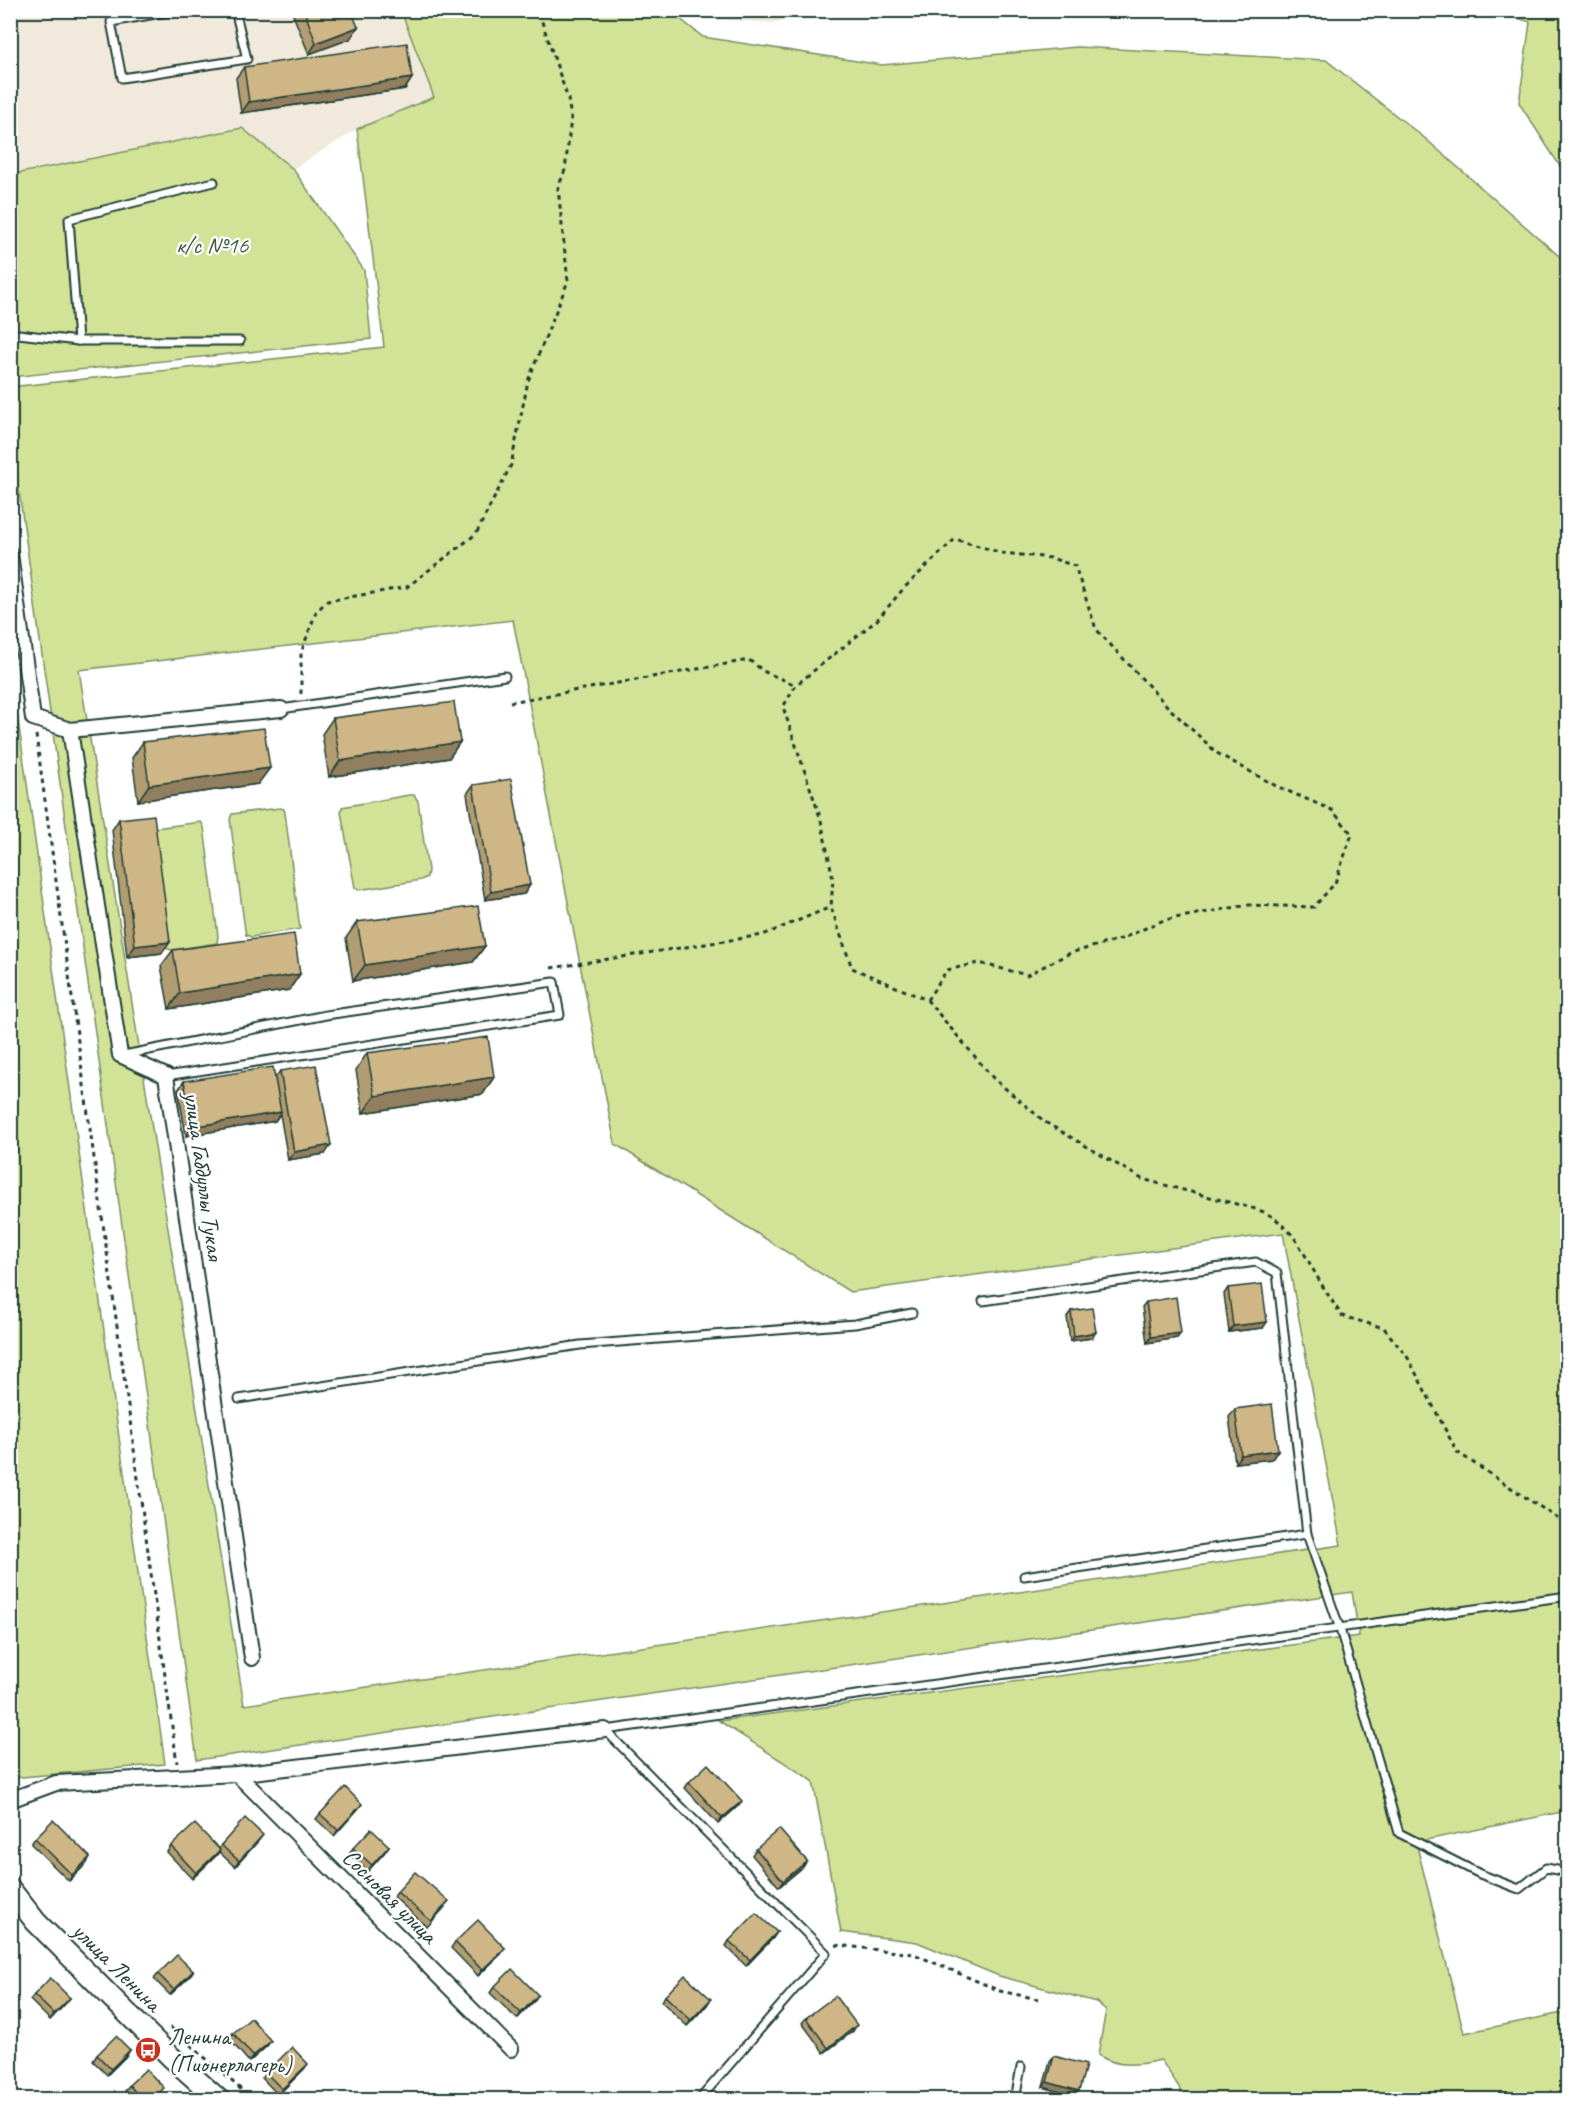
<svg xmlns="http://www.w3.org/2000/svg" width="1578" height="2110" viewBox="0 0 1578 2110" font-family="Caveat,sans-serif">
<rect width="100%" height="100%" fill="#fff"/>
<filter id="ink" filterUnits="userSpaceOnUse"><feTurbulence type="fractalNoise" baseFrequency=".0167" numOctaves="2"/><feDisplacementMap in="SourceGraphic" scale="12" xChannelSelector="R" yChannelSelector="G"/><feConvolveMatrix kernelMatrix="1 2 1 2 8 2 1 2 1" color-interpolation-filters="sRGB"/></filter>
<g filter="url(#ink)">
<g fill="#f1e9db">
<path d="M 11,11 L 401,11 L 435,97 L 357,129 L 293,169 L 242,128 L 11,175 Z"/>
<path d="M 709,11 L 825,11 L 772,23 L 712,19 Z"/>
</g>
<g fill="#d2e296" stroke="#789065" stroke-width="1.5" fill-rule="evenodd">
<path d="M 401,11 L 670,11 L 703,37 L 882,65 L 1077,47 L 1326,60 L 1427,140 L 1567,263 L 1567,1811 L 1416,1842 L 1464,2033 L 1567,2012 L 1567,2099 L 1182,2099 L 1179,2087 L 1161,2060 C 1139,2065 1118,2068 1098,2055 L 1106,2010 L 1096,2002 L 999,1976 L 917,1942 L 841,1932 L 813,1781 L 719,1721 L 1359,1636 L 1352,1592 L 197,1760 L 11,434 L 10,387 L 384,347 L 357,129 L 434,97 ZM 513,620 L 615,1144 L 850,1292 L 1283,1233 L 1341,1545 L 244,1705 L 79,670 Z"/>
<path d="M 1496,11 L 1567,11 L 1567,177 L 1519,103 L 1530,22 Z"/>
<path d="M 242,128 L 293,169 L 364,270 L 371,339 L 11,377 L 10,175 Z"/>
<path d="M 11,670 L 165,1764 L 11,1778 L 10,1778 Z"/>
<path d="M 409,795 L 414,795 L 418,801 L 428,870 L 427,877 L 421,880 L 359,890 L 355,888 L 341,812 L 342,807 Z"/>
<path d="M 280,808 L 284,809 L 285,813 L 300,929 L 251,937 L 246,935 L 245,930 L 230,819 L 232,814 Z"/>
<path d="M 201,822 L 204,827 L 218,936 L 217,943 L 172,950 L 165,948 L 155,828 Z"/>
</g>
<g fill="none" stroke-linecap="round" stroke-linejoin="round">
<g stroke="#1f3d34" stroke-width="11">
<g id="lane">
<path d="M 178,10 L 111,22 L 122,78 L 247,59 L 235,10"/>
<path d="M 10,333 L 78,341 L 69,219 L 214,182"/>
<path d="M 78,341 L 240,341"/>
<path d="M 281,709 L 505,676"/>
<path d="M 124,1055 L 326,1015 L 554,982 L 560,1015 L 166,1076"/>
<path d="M 983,1301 L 1256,1262 L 1277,1273 L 1307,1534 L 1340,1629 L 1399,1833 L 1480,1874 L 1519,1889 L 1546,1868 L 1568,1872"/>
<path d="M 239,1399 L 580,1345 L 855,1324 L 912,1313"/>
<path d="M 1024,1576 L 1307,1534"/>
<path d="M 605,1730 L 1568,1596"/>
<path d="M 605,1730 L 826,1953 L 699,2100"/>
<path d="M 1015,2100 L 1021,2067"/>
</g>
</g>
<g stroke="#1f3d34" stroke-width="18">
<g id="street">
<path d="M 10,554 L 33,718 L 70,730 L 281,709"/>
<path d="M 70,730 L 120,1055 L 166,1076 L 252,1658"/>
<path d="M 237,1774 L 511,2049"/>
<path d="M 10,1800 L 56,1783 L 237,1774 L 605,1730"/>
</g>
</g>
<g stroke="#1f3d34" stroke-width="24">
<path id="secondary" d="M 10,1889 L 36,1922 L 171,2057 L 219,2100"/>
</g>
<g stroke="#1f3d34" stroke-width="3" stroke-dasharray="4.5 4.5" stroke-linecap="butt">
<path d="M 301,694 L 301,653 L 316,612 L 327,601 L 407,587 L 476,534 L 511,465 L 528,381 L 568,281 L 558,188 L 565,170 L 571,118 L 568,99 L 538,10"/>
<path d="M 510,702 L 749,660 L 765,672 L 796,685"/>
<path d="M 36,735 L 177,1763"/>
<path d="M 551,968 L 763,935 L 831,907"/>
<path d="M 927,1000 L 947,970 L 979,963 L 1027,975 L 1070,953 L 1121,939 L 1164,920 L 1248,905 L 1314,907 L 1335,883 L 1352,834 L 1332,810 L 1276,786 L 1217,753 L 1169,708 L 1096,629 L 1075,566 L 1051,558 L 1002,553 L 955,539 L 904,588 L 877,620 L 796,685 L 783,707 L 821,820 L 833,879 L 831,907 L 852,968 L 927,1000 L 993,1078 L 1045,1122 L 1142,1179 L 1259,1210 C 1292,1223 1302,1251 1319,1280 C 1326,1292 1334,1304 1342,1316 L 1384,1328 L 1408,1358 L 1457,1452 L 1566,1524 L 1568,1529"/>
<path d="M 836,1945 L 914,1954 L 1000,1991 L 1038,1999"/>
<path d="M 170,2027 L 253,2100"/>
</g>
<use href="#lane" stroke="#fff" stroke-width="7"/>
<use href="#street" stroke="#fff" stroke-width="14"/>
<use href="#secondary" stroke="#fff" stroke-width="20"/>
</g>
<g fill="#b29d73" stroke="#1f3d34" stroke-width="1.5">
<path d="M 291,10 L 351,10 L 350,39 L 309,54 Z"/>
<path d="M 244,67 L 412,78 L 405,89 L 241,113 L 236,78 Z"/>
<path d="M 333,718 L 460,742 L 449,758 L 329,777 L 322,734 Z"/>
<path d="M 143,742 L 258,784 L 138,801 L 132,758 Z"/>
<path d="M 473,785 L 530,885 L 524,894 L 485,900 L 467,794 Z"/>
<path d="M 119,819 L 170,942 L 162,953 L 127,957 L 112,830 Z"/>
<path d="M 357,922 L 485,946 L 473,962 L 353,981 L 346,938 Z"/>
<path d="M 173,950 L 300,974 L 289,990 L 169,1009 L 161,966 Z"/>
<path d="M 367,1053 L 494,1077 L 483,1094 L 363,1113 L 356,1070 Z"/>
<path d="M 280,1071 L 325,1154 L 288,1160 L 280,1114 L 275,1121 L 186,1136 L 178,1090 L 184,1081 L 275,1078 Z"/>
<path d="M 1228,1288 L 1263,1328 L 1229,1332 L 1224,1294 Z"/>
<path d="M 1146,1302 L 1181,1333 L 1177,1338 L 1147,1343 L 1142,1307 Z"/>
<path d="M 1071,1311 L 1092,1338 L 1070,1341 L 1067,1317 Z"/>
<path d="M 1235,1409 L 1278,1450 L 1272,1459 L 1235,1463 L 1229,1417 Z"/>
<path d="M 689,1782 L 738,1806 L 718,1824 L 685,1788 Z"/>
<path d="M 358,1809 L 334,1836 L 316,1819 L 320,1814 Z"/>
<path d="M 35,1838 L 87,1863 L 69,1881 L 31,1844 Z"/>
<path d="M 259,1840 L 235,1867 L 219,1852 L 192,1879 L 167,1852 L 171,1846 L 219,1848 L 221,1845 Z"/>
<path d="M 389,1846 L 368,1871 L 349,1854 L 353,1848 Z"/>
<path d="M 756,1849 L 803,1867 L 779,1887 L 752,1855 Z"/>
<path d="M 397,1892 L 445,1907 L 427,1927 L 394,1897 Z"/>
<path d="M 777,1932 L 773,1938 L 746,1966 L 726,1946 L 729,1941 Z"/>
<path d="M 455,1942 L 505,1948 L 501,1954 L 478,1976 L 451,1948 Z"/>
<path d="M 193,1971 L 189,1977 L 170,1995 L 154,1979 L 158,1974 Z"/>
<path d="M 494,1987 L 534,2001 L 517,2019 L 490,1993 Z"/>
<path d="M 34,1995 L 70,1998 L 66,2003 L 50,2020 L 30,2000 Z"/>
<path d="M 665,1996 L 707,2005 L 687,2026 L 661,2001 Z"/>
<path d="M 806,2018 L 853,2031 L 824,2053 L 802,2023 Z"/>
<path d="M 233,2033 L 267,2046 L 249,2062 L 229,2039 Z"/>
<path d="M 130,2050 L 126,2056 L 107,2075 L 93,2061 L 97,2055 Z"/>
<path d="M 1054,2056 L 1075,2096 L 1043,2087 L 1050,2062 Z"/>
<path d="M 304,2069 L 278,2095 L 262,2078 L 266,2073 Z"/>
<path d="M 129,2085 L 161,2093 L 154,2100 L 133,2100 L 125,2091 Z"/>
</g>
<g fill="#917f5e" stroke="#1f3d34" stroke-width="1.5">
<path d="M 358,27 L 350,39 L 309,54 L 316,43 Z"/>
<path d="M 412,78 L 405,89 L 241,113 L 249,102 Z"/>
<path d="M 460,742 L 449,758 L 329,777 L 340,761 Z"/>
<path d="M 270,768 L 258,784 L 138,801 L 149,785 Z"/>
<path d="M 530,885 L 524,894 L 485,900 L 491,892 Z"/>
<path d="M 170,942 L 162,953 L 127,957 L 135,946 Z"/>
<path d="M 485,946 L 473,962 L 353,981 L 365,965 Z"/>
<path d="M 300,974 L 289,990 L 169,1009 L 180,993 Z"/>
<path d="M 494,1077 L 483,1094 L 363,1113 L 375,1096 Z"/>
<path d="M 281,1112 L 275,1121 L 186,1136 L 192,1127 Z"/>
<path d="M 331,1145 L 325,1154 L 288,1160 L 294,1152 Z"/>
<path d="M 1267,1322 L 1263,1328 L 1229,1332 L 1233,1326 Z"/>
<path d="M 1096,1332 L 1092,1338 L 1070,1341 L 1074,1336 Z"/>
<path d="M 1181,1333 L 1177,1338 L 1147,1343 L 1151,1337 Z"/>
<path d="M 1278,1450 L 1272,1459 L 1235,1463 L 1241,1455 Z"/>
<path d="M 742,1801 L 738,1806 L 718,1824 L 722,1818 Z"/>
<path d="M 362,1804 L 358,1809 L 334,1836 L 338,1830 Z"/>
<path d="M 263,1835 L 259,1840 L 235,1867 L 239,1861 Z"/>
<path d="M 389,1846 L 385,1852 L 368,1871 L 372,1865 Z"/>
<path d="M 220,1850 L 216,1856 L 192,1879 L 196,1873 Z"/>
<path d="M 90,1857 L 87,1863 L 69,1881 L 72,1875 Z"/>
<path d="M 807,1861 L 803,1867 L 779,1887 L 783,1881 Z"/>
<path d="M 777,1932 L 773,1938 L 746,1966 L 750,1960 Z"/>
<path d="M 505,1948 L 501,1954 L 478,1976 L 482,1970 Z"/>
<path d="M 193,1971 L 189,1977 L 170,1995 L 174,1990 Z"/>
<path d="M 538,1995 L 534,2001 L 517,2019 L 521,2013 Z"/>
<path d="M 70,1998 L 66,2003 L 50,2020 L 54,2014 Z"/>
<path d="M 711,1999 L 707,2005 L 687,2026 L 691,2020 Z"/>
<path d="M 857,2025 L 853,2031 L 824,2053 L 828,2048 Z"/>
<path d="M 271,2041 L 267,2046 L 249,2062 L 253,2056 Z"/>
<path d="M 130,2050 L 126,2056 L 107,2075 L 111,2069 Z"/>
<path d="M 308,2064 L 304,2069 L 278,2095 L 282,2089 Z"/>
<path d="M 1047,2082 L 1079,2091 L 1075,2096 L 1043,2087 Z"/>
</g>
<g fill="#cfb686" stroke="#1f3d34" stroke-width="1.5">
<path d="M 304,10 L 351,10 L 358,27 L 316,43 Z"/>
<path d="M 407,43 L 412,78 L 249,102 L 244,67 Z"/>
<path d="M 454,702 L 460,742 L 340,761 L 333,718 Z"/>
<path d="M 264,728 L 270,768 L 149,785 L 143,742 Z"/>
<path d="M 511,779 L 530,885 L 491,892 L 473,785 Z"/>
<path d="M 154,815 L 170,942 L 135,946 L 119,819 Z"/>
<path d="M 478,906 L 485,946 L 365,965 L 357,922 Z"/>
<path d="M 294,934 L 300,974 L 180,993 L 173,950 Z"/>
<path d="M 488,1037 L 494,1077 L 375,1096 L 367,1053 Z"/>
<path d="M 316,1065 L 331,1145 L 294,1152 L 280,1071 Z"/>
<path d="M 273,1067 L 281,1112 L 192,1127 L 184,1081 Z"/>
<path d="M 1262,1284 L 1267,1322 L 1233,1326 L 1228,1288 Z"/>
<path d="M 1176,1297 L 1181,1333 L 1151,1337 L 1146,1302 Z"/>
<path d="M 1092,1308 L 1096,1332 L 1074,1336 L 1071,1311 Z"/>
<path d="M 1272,1404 L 1278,1450 L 1241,1455 L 1235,1409 Z"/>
<path d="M 708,1764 L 742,1801 L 722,1818 L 689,1782 Z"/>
<path d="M 345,1787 L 362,1804 L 338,1830 L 320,1814 Z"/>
<path d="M 245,1818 L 263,1835 L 239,1861 L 221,1845 Z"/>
<path d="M 53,1820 L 90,1857 L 72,1875 L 35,1838 Z"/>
<path d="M 195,1824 L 220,1850 L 196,1873 L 171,1846 Z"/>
<path d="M 371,1829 L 389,1846 L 372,1865 L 353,1848 Z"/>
<path d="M 779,1829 L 807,1861 L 783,1881 L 756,1849 Z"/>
<path d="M 415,1872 L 449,1901 L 431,1921 L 397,1892 Z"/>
<path d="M 756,1913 L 777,1932 L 750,1960 L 729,1941 Z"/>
<path d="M 478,1920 L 505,1948 L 482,1970 L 455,1942 Z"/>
<path d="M 177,1955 L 193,1971 L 174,1990 L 158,1974 Z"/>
<path d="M 512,1969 L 538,1995 L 521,2013 L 494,1987 Z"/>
<path d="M 685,1975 L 711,1999 L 691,2020 L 665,1996 Z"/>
<path d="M 50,1978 L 70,1998 L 54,2014 L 34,1995 Z"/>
<path d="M 835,1996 L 857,2025 L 828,2048 L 806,2018 Z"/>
<path d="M 251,2018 L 271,2041 L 253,2056 L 233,2033 Z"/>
<path d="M 116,2036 L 130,2050 L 111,2069 L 97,2055 Z"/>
<path d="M 292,2047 L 308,2064 L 282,2089 L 266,2073 Z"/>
<path d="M 1054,2056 L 1086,2065 L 1079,2091 L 1047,2082 Z"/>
<path d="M 146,2069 L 164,2088 L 152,2100 L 143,2100 L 129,2085 Z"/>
<path d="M 321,2094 L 326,2100 L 315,2100 Z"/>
</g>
</g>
<defs>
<g id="bus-disc" transform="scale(1.35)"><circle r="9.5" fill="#c8321e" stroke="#fff"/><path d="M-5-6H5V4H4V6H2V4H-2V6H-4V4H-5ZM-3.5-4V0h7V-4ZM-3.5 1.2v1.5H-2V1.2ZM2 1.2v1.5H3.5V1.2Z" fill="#fff"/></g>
</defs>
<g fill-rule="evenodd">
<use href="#bus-disc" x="148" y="2050"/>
</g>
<g text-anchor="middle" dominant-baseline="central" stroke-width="4.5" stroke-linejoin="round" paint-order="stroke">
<g font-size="24" fill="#435e48" stroke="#fff">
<text x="212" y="245">к/с №16</text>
</g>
<g font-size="24" fill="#1f3d34" stroke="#fff">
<text transform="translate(204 1176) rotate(82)">улица Габдуллы Тукая</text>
<text transform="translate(390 1896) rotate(45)">Сосновая улица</text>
<text transform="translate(117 1967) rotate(45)">улица Ленина</text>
</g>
<g font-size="24" fill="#1f3d34" stroke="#fff" text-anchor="start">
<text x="168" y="2036">Ленина<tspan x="168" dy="28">(Пионерлагерь)</tspan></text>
</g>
</g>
<rect width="1578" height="2110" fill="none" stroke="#fff" stroke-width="36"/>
<rect x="18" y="18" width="1542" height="2074" fill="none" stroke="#1f3d34" stroke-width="2" filter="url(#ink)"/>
</svg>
